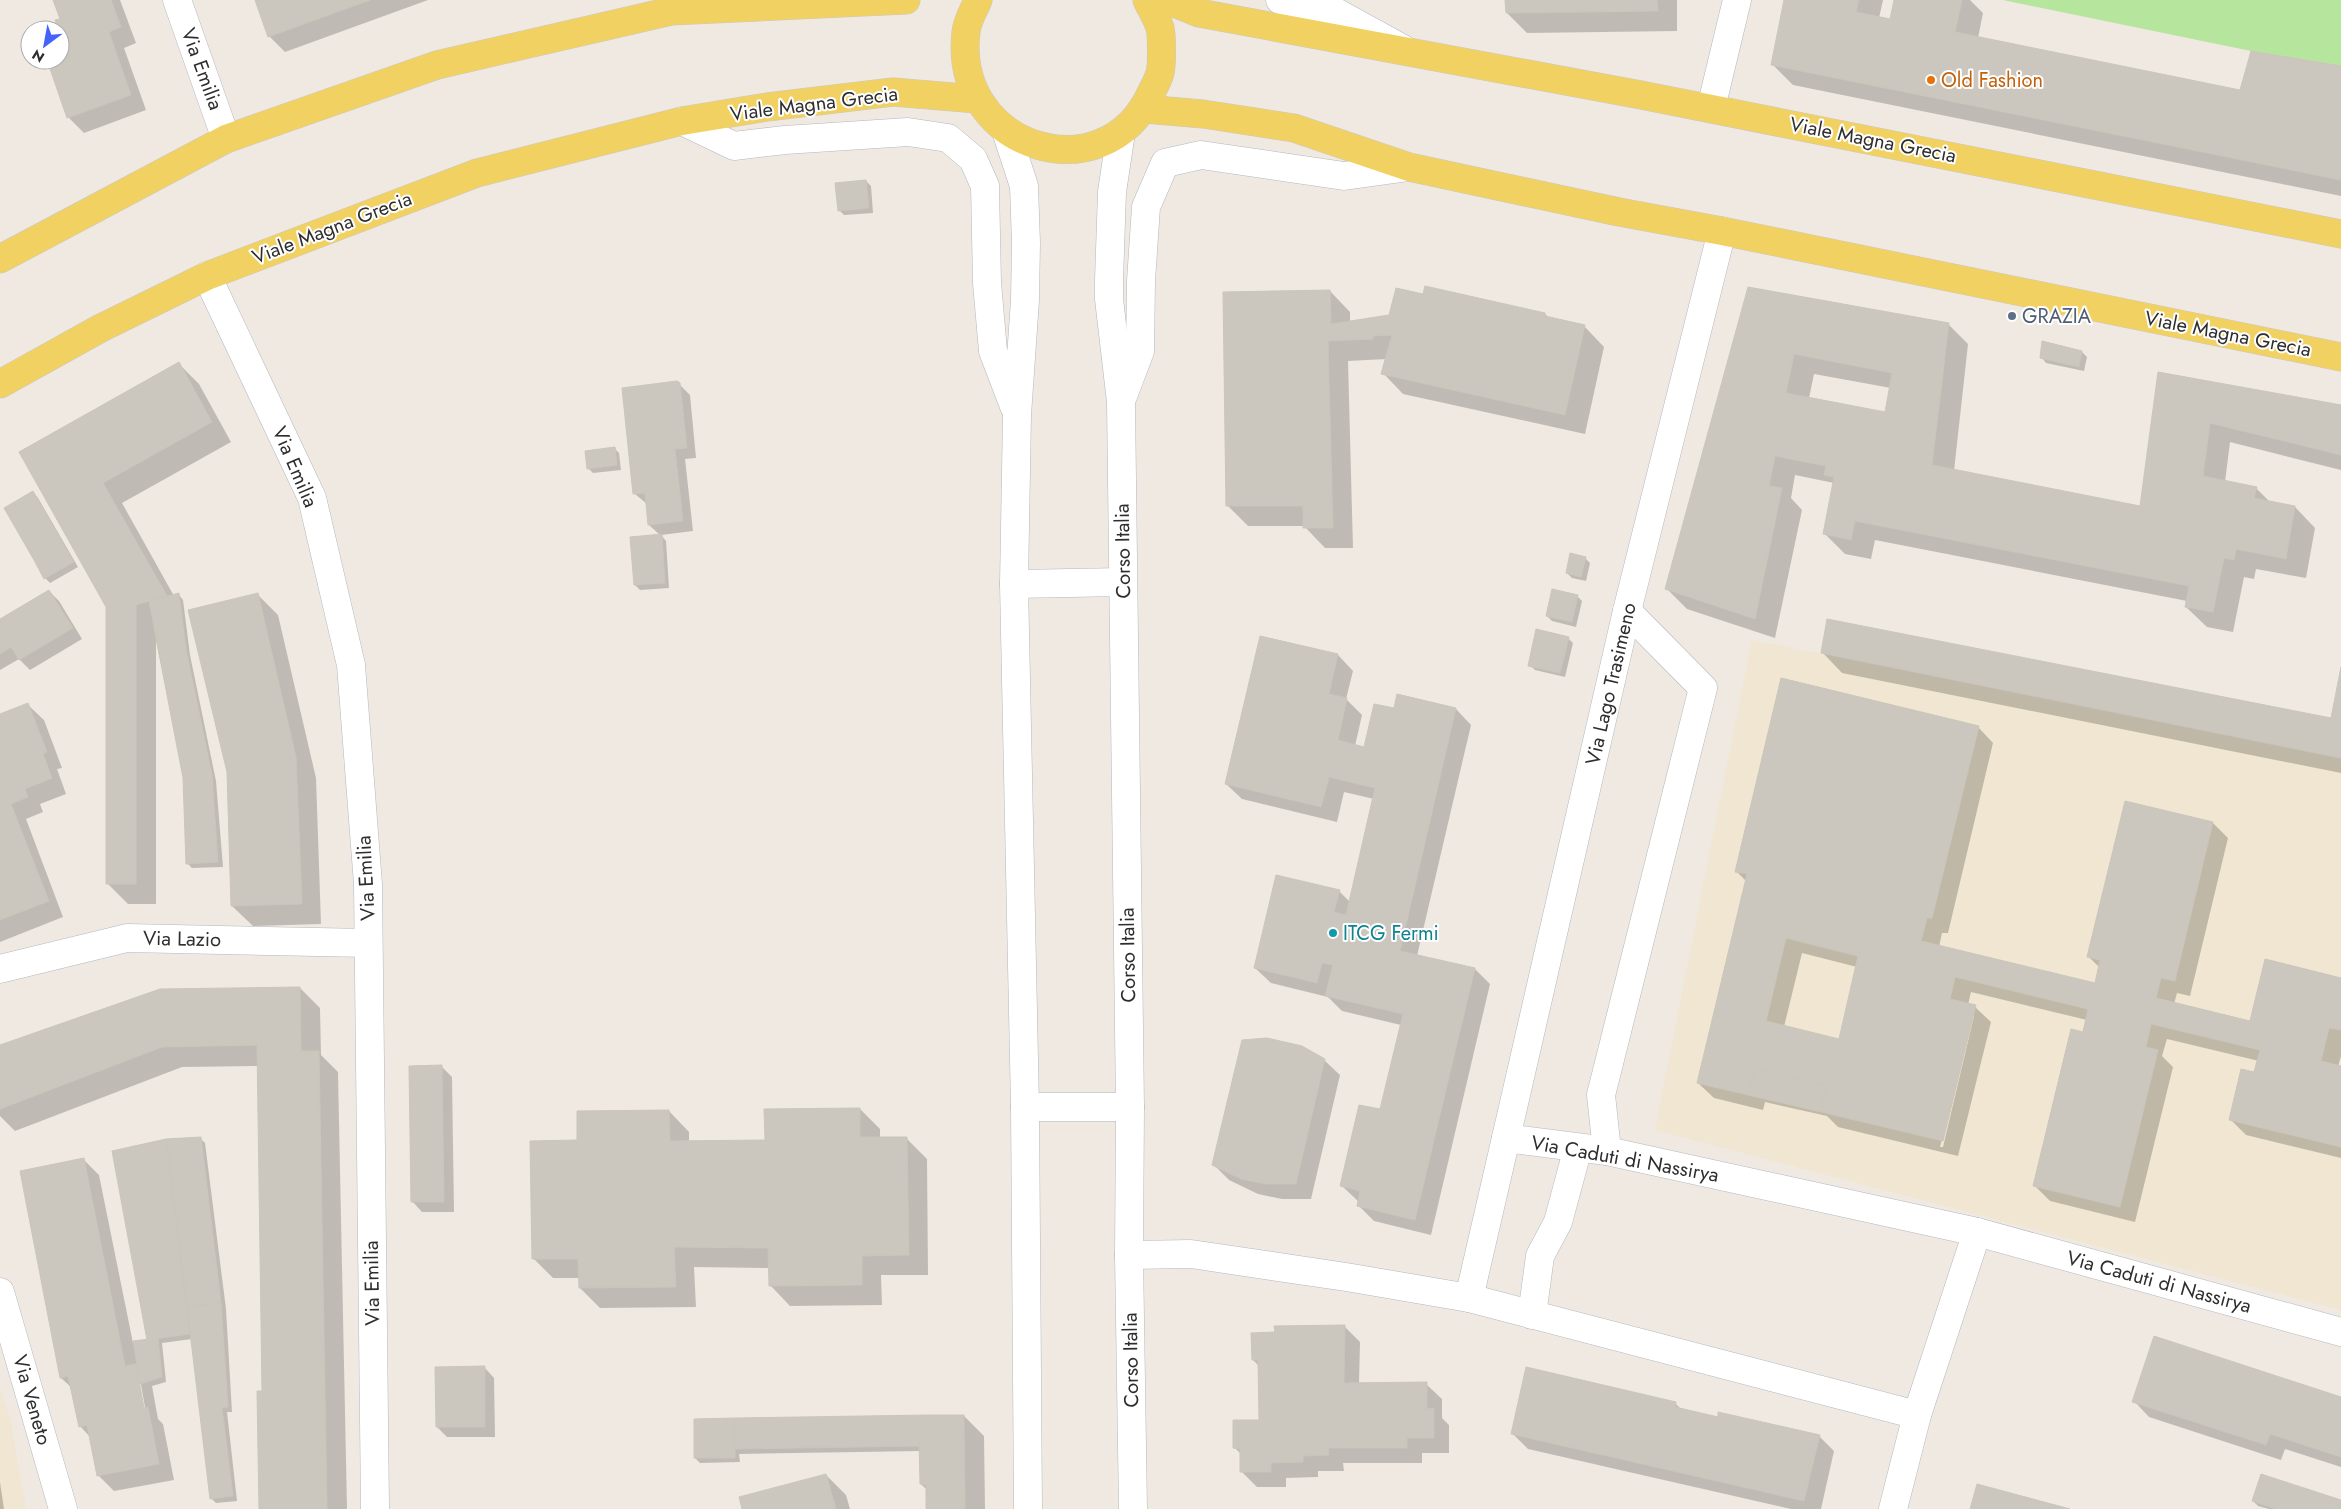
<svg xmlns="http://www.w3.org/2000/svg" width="2341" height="1509" viewBox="0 0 2341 1509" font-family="Jost,sans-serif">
<rect width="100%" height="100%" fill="#efe9e1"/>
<g fill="#f0e6d1">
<path d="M 1752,640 L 2341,759 L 2341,1310 L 1655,1130 Z"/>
<path d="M 0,1390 L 10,1419 L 26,1509 L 0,1509 Z"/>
</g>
<path fill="#b6e59e" d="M 2003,0 L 2341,0 L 2341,66 L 2251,51 Z"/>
<g fill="#0003" fill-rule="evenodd">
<path d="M 54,0 L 120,0 L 136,43 L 124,48 L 146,110 L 84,133 L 68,117 L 48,60 L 60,60 L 60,44 L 65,42 L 62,19 Z"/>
<path d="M 256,0 L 428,0 L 285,52 L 269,36 Z"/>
<path d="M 1507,0 L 1677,0 L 1677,31 L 1527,33 L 1507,13 Z"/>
<path d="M 1786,0 L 1883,0 L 1879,18 L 1891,21 L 1895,0 L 1970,0 L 1983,13 L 1978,38 L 2241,92 L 2341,67 L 2341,196 L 1793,85 L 1773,65 Z"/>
<path d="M 866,181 L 871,186 L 873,213 L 844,215 L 839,210 Z"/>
<path d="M 1749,288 L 1948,324 L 1968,344 L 1954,471 L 2141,507 L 2159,374 L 2341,406 L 2341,470 L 2230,442 L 2225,482 L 2256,488 L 2271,503 L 2295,507 L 2315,528 L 2306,578 L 2256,569 L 2254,579 L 2244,577 L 2233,632 L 2207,627 L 2186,607 L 2187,601 L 1875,540 L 1871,559 L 1845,554 L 1825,534 L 1834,483 L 1795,475 L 1791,498 L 1802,510 L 1775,638 L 1687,609 L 1667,589 ZM 1814,374 L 1891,388 L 1886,414 L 1809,398 Z"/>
<path d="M 1330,291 L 1350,312 L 1350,322 L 1390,316 L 1424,296 L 1545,314 L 1549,318 L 1584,326 L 1604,347 L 1585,434 L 1403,394 L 1383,373 L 1387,359 L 1348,361 L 1353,548 L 1325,548 L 1304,526 L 1248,526 L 1228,506 Z"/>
<path d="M 2082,352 L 2087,357 L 2084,371 L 2046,363 L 2042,358 Z"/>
<path d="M 179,364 L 199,384 L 231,442 L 122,503 L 174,596 L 179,595 L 183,600 L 190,655 L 216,781 L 223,867 L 192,868 L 187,863 L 184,778 L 156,640 L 156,904 L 128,904 L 108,884 L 108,606 L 21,452 Z"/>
<path d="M 679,384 L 690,395 L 696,458 L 685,459 L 693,531 L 661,535 L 666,541 L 669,588 L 640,590 L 635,585 L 661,536 L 649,525 L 647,504 L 635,494 Z"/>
<path d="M 614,448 L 619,453 L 621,470 L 593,473 L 588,468 Z"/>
<path d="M 33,493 L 38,498 L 78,567 L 50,583 L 45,578 Z"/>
<path d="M 1585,558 L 1590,563 L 1586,581 L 1572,578 L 1567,573 Z"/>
<path d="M 49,591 L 59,601 L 82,639 L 30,670 L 19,659 L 0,670 L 0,620 Z"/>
<path d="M 258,595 L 278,615 L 316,778 L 321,924 L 253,926 L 232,906 L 228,772 Z"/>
<path d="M 1577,596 L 1582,601 L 1576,627 L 1552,621 L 1547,616 Z"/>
<path d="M 1568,638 L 1573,643 L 1565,677 L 1535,670 L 1530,665 Z"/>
<path d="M 1822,652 L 2332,720 L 2341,674 L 2341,773 L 1842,673 Z"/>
<path d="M 1338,655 L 1353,671 L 1346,699 L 1362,715 L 1355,746 L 1365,748 L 1395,710 L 1456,709 L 1471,725 L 1417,956 L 1475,969 L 1490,984 L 1431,1235 L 1374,1221 L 1358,1205 L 1359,1202 L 1342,1186 L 1381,1111 L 1401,1025 L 1342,1011 L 1328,997 L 1271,983 L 1255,968 L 1339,891 L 1350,902 L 1374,799 L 1344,792 L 1337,822 L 1242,799 L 1226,784 Z"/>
<path d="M 28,705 L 44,720 L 62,768 L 57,769 L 66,794 L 40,804 L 43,812 L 26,819 L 63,917 L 0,942 L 0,716 Z"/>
<path d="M 1978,727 L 1993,743 L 1948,933 L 1942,933 L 1939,947 L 2096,984 L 2100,968 L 2089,957 L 2213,823 L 2228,838 L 2190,996 L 2177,993 L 2174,1004 L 2251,1023 L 2341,979 L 2341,1056 L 2338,1067 L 2341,1067 L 2341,1158 L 2246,1135 L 2230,1119 L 2255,1074 L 2259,1061 L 2167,1039 L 2162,1056 L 2173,1067 L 2135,1222 L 2050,1201 L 2034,1185 L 2087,1020 L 1971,992 L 1968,1005 L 1975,1007 L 1991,1022 L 1958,1156 L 1838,1127 L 1827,1116 L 1765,1102 L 1763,1110 L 1714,1098 L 1698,1083 L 1747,882 L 1736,871 ZM 1802,953 L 1857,967 L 1840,1040 L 1784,1027 ZM 1972,1016 L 1974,1016 L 1943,1147 L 1940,1147 Z"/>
<path d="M 300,988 L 320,1008 L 321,1055 L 338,1072 L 347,1509 L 260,1509 L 263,1393 L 259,1066 L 182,1067 L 15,1131 L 0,1116 L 0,1046 Z"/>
<path d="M 1324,1060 L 1340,1075 L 1311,1199 L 1282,1199 L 1258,1194 L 1229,1180 L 1213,1164 Z"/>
<path d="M 442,1067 L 452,1077 L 454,1212 L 422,1212 L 412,1201 Z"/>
<path d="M 860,1109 L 880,1129 L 880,1139 L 907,1139 L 927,1159 L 928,1275 L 881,1275 L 882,1305 L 790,1306 L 770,1285 L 770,1268 L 694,1267 L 696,1307 L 600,1308 L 580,1288 L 580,1278 L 553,1278 L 533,1258 L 578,1142 L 669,1111 L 689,1132 L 689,1142 L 766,1142 Z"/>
<path d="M 200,1138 L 205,1143 L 226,1309 L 232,1412 L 227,1412 L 237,1501 L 216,1503 L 211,1498 L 192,1339 L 162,1343 L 166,1382 L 152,1386 L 158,1419 L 163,1424 L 174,1480 L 114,1491 L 99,1476 L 91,1438 L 80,1426 L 72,1388 L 61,1378 L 21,1172 L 84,1160 L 99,1175 L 133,1343 L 148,1341 L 113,1152 L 167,1141 ZM 137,1375 L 140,1379 L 146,1413 L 144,1414 Z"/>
<path d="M 1344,1326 L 1360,1342 L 1359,1384 L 1426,1384 L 1442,1399 L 1442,1418 L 1449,1425 L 1449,1453 L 1422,1453 L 1422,1463 L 1343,1463 L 1344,1471 L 1318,1471 L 1318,1477 L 1286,1478 L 1286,1487 L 1257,1487 L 1242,1472 L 1241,1454 L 1235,1448 L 1260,1421 L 1259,1366 L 1253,1360 Z"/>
<path d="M 484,1367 L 494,1378 L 495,1437 L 447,1437 L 437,1427 Z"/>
<path d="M 2341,1398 L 2341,1467 L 2285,1449 L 2281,1460 L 2149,1417 L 2134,1401 Z"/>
<path d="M 1675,1403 L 1682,1410 L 1819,1436 L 1834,1451 L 1821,1509 L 1791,1509 L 1528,1449 L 1512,1433 Z"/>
<path d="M 964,1416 L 984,1436 L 985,1509 L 927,1509 L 927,1490 L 921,1484 L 921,1451 L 739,1454 L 740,1462 L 700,1463 L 695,1458 L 695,1420 Z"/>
<path d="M 826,1475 L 846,1495 L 850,1509 L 744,1509 Z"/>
<path d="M 0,1482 L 4,1509 L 0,1509 Z"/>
<path d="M 2253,1501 L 2341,1502 L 2341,1509 L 2269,1509 L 2258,1506 Z"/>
</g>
<g fill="#cbc7bf" stroke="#cbc5ba" fill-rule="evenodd">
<path d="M 53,0 L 111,0 L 121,27 L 109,32 L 131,95 L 67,118 L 47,60 L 60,60 L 60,42 L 63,41 L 55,20 L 60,19 Z"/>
<path d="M 255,0 L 370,0 L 268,37 Z"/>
<path d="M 1505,0 L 1657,0 L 1658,11 L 1506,13 Z"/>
<path d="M 1784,0 L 1859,0 L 1856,12 L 1890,19 L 1894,0 L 1962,0 L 1955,32 L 2240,90 L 2251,51 L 2341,66 L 2341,180 L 1771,65 Z"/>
<path d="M 866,180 L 869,208 L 838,211 L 835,183 Z"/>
<path d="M 1425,286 L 1545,313 L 1545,316 L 1585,325 L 1565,415 L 1381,374 L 1392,335 L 1373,336 L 1373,339 L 1328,341 L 1333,528 L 1303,528 L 1303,506 L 1226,506 L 1223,292 L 1330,290 L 1331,324 L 1389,315 L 1396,288 L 1423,294 Z"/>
<path d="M 1748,287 L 1949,323 L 1932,465 L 2140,506 L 2158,372 L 2341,405 L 2341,455 L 2210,423 L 2203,476 L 2257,487 L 2254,498 L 2295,506 L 2286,559 L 2236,549 L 2234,560 L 2224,558 L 2213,612 L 2185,607 L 2189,586 L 1855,521 L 1851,540 L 1823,534 L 1834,477 L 1824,475 L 1826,466 L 1775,456 L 1769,486 L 1782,488 L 1755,619 L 1665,589 ZM 1794,354 L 1892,373 L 1885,412 L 1786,393 Z"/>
<path d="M 2042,341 L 2082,351 L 2079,367 L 2040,358 Z"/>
<path d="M 179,362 L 212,422 L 103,483 L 167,596 L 136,605 L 136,884 L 106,884 L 106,607 L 19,452 Z"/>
<path d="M 677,381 L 680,383 L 687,448 L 675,449 L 683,521 L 648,525 L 645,493 L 633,494 L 622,388 Z"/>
<path d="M 615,447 L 617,465 L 587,469 L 585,451 Z"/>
<path d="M 33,491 L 63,543 L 34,560 L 4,508 Z"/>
<path d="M 662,534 L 665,583 L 634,585 L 630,537 Z"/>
<path d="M 63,543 L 74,562 L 44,579 L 34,560 Z"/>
<path d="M 1570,553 L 1586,557 L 1581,577 L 1566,573 Z"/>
<path d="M 1552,589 L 1578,595 L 1572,622 L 1546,616 Z"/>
<path d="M 49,590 L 73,628 L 19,660 L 11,647 L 0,654 L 0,619 Z"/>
<path d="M 179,593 L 186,649 L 212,775 L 218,862 L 186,864 L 183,778 L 149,601 Z"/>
<path d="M 258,593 L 296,757 L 302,904 L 231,906 L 227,772 L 188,610 Z"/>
<path d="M 1827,619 L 2331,718 L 2341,667 L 2341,758 L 1821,653 Z"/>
<path d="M 1536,629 L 1569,637 L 1560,673 L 1528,666 Z"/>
<path d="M 1260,636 L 1338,654 L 1329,694 L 1347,698 L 1338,740 L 1364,747 L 1374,704 L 1394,708 L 1397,694 L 1456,708 L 1400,951 L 1475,968 L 1415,1220 L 1357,1206 L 1360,1191 L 1340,1186 L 1359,1105 L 1380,1109 L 1403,1014 L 1325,996 L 1333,965 L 1322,963 L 1317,983 L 1254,968 L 1276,875 L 1340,890 L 1334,912 L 1346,915 L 1375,788 L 1329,777 L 1321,807 L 1225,784 Z"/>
<path d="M 1781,678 L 1979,726 L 1932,918 L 1927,918 L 1921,941 L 2095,983 L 2100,960 L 2087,957 L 2125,801 L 2213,822 L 2175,981 L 2161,978 L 2156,998 L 2250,1021 L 2265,959 L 2341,978 L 2341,1030 L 2329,1028 L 2321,1061 L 2341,1066 L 2341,1147 L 2229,1120 L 2241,1069 L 2254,1072 L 2260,1050 L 2151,1024 L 2146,1047 L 2158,1050 L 2120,1207 L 2033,1186 L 2071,1029 L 2083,1032 L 2088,1009 L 1955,977 L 1950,999 L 1976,1005 L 1943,1141 L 1821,1112 L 1827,1086 L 1754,1069 L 1748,1095 L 1697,1083 L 1747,874 L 1735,872 ZM 1786,938 L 1858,956 L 1839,1039 L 1766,1021 Z"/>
<path d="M 28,703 L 47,752 L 43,754 L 52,778 L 25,789 L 28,797 L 11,804 L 49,901 L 0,920 L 0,714 Z"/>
<path d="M 300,987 L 301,1051 L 319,1051 L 327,1509 L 259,1509 L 257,1391 L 262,1391 L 257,1045 L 162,1047 L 0,1109 L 0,1045 L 160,989 Z"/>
<path d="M 1267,1038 L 1302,1046 L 1325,1059 L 1296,1184 L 1266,1184 L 1241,1179 L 1212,1165 L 1242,1040 Z"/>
<path d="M 442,1065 L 444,1202 L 411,1202 L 409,1066 Z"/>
<path d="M 1754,1069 L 1827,1086 L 1821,1112 L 1748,1095 Z"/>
<path d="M 860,1108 L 860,1137 L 907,1137 L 909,1255 L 862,1256 L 862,1285 L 769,1286 L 768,1248 L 674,1247 L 676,1287 L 579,1288 L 578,1259 L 532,1259 L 530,1141 L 577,1140 L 577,1111 L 669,1110 L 670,1141 L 765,1140 L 764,1109 Z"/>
<path d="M 201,1137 L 221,1303 L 187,1307 L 166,1139 Z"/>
<path d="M 166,1139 L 190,1334 L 147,1340 L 112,1151 Z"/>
<path d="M 84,1158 L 125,1366 L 136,1364 L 144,1408 L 148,1407 L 159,1464 L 97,1476 L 87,1425 L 79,1427 L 68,1376 L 60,1378 L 20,1171 Z"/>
<path d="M 221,1303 L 228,1407 L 222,1408 L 233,1496 L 210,1499 L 187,1307 Z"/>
<path d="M 1345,1325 L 1344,1383 L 1427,1382 L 1427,1409 L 1434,1408 L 1434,1438 L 1407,1438 L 1407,1448 L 1328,1448 L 1329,1455 L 1303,1456 L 1303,1462 L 1271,1463 L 1271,1472 L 1240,1472 L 1240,1449 L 1233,1448 L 1233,1420 L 1259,1420 L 1258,1360 L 1252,1360 L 1251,1333 L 1275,1332 L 1274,1326 Z"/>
<path d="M 2154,1336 L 2341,1397 L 2341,1457 L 2270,1434 L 2266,1445 L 2132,1402 Z"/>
<path d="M 158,1338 L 162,1377 L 140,1384 L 133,1341 Z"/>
<path d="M 485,1366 L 485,1427 L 436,1427 L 435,1367 Z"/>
<path d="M 1526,1367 L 1676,1402 L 1675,1407 L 1718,1417 L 1718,1412 L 1820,1435 L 1804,1501 L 1511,1434 Z"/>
<path d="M 928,1415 L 964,1415 L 965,1509 L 926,1509 L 926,1485 L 920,1484 L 919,1440 L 928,1440 Z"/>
<path d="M 928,1415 L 928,1440 L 919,1440 L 919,1446 L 735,1449 L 735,1418 Z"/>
<path d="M 735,1418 L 735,1458 L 694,1458 L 694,1419 Z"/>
<path d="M 826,1474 L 836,1509 L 742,1509 L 739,1497 Z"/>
<path d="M 2261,1474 L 2341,1500 L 2341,1509 L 2276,1509 L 2252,1501 Z"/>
<path d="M 1977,1484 L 2070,1509 L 1970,1509 Z"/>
</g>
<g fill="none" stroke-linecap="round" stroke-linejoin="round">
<g stroke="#b4b7c1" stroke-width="29">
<g id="minor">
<path d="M 177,0 L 226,139"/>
<path d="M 1280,0 L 1332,10 L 1403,49"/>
<path d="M 1711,108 L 1737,0"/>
<path d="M 682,121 L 734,146 L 785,140 L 908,132 L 948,138 L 973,159 L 985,186 L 987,283 L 993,351 L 1014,406"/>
<path d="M 1006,131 L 1024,186 L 1026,243 L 1025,300 L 1017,415 L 1014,584 L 1025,1107 L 1028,1509"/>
<path d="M 1121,132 L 1112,192 L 1109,280 L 1109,299 L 1121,402 L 1130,1107 L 1129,1255 L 1133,1509"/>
<path d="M 207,276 L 312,498 L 351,665 L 368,884 L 375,1509"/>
<path d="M 1123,396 L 1140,351 L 1141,281 L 1146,207 L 1165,163 L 1201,155 L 1344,176 L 1409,167"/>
<path d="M 1014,584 L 1123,582"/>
<path d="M 0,969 L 127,938 L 368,943"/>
<path d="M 1025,1107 L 1130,1107"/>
<path d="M 1506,1138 L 1627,611 L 1722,231"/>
<path d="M 1607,1151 L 1601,1095 L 1703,688 L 1627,611"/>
<path d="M 1129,1255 L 1191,1254 L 1346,1277 L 1469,1298 L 1506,1138 L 1607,1151 L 1977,1232 L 2341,1332"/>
<path d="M 0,1292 L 63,1509"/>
<path d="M 1469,1298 L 1917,1415"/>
<path d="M 1532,1315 L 1540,1256 L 1558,1222 L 1578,1148"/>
<path d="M 1893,1509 L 1917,1415 L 1977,1232"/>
</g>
</g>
<g stroke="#c9c9c9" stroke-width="29">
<g id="major">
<path d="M 978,0 C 974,10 967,21 966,32 C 952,149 1105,195 1151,93 C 1154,87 1158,80 1160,73 C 1162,65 1162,35 1160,28 C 1157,18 1151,9 1147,0"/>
<path d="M 1167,0 L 1199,13 L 1641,95 L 2341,234"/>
<path d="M 1144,109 L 1203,114 L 1294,128 L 1409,167 L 1619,212 L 1722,231 L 2341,357"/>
<path d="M 0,259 L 226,139 L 437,65 L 671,11 L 906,0"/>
<path d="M 0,384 L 101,328 L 207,276 L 477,173 L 682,121 L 767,107 L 893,92 L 977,99"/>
</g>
</g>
<use href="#minor" stroke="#fff" stroke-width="28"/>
<use href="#major" stroke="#f2d163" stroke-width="28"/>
</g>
<circle fill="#e8710a" stroke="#fff" stroke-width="2" cx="1931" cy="80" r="5"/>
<circle fill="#5c6f8a" stroke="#fff" stroke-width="2" cx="2012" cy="316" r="5"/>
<circle fill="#0f9aa8" stroke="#fff" stroke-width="2" cx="1333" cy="933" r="5"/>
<g text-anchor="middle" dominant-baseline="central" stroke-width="4" stroke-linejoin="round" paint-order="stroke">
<g font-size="20" fill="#2e2e2e" stroke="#fff">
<text transform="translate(202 69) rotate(70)">Via Emilia</text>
<text transform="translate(814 104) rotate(-7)">Viale Magna Grecia</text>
<text transform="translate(1873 140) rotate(11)">Viale Magna Grecia</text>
<text transform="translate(332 228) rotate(-21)">Viale Magna Grecia</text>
<text transform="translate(2228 334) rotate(11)">Viale Magna Grecia</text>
<text transform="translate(295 467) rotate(67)">Via Emilia</text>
<text transform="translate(1123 551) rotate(-91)">Corso Italia</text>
<text transform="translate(1611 684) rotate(-77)">Via Lago Trasimeno</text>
<text transform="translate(366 878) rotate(-93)">Via Emilia</text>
<text transform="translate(182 939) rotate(1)">Via Lazio</text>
<text transform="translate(1128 955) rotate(-91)">Corso Italia</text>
<text transform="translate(1625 1159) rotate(10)">Via Caduti di Nassirya</text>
<text transform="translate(2159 1282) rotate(15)">Via Caduti di Nassirya</text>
<text transform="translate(372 1283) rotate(-91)">Via Emilia</text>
<text transform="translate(1131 1360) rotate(-91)">Corso Italia</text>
<text transform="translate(32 1400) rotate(74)">Via Veneto</text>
</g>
<g font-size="20" fill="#c56008" stroke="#fff" text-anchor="start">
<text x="1941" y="80">Old Fashion</text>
</g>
<g font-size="20" fill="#4e5e75" stroke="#fff" text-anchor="start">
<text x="2022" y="316">GRAZIA</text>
</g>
<g font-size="20" fill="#0d838f" stroke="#fff" text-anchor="start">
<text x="1343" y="933">ITCG Fermi</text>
</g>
</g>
<g transform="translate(45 45) rotate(212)"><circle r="24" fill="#ffffff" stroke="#ababab"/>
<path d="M0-4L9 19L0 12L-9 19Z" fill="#4264fb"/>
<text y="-8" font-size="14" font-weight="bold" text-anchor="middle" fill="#2e2e2e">N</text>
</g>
</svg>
